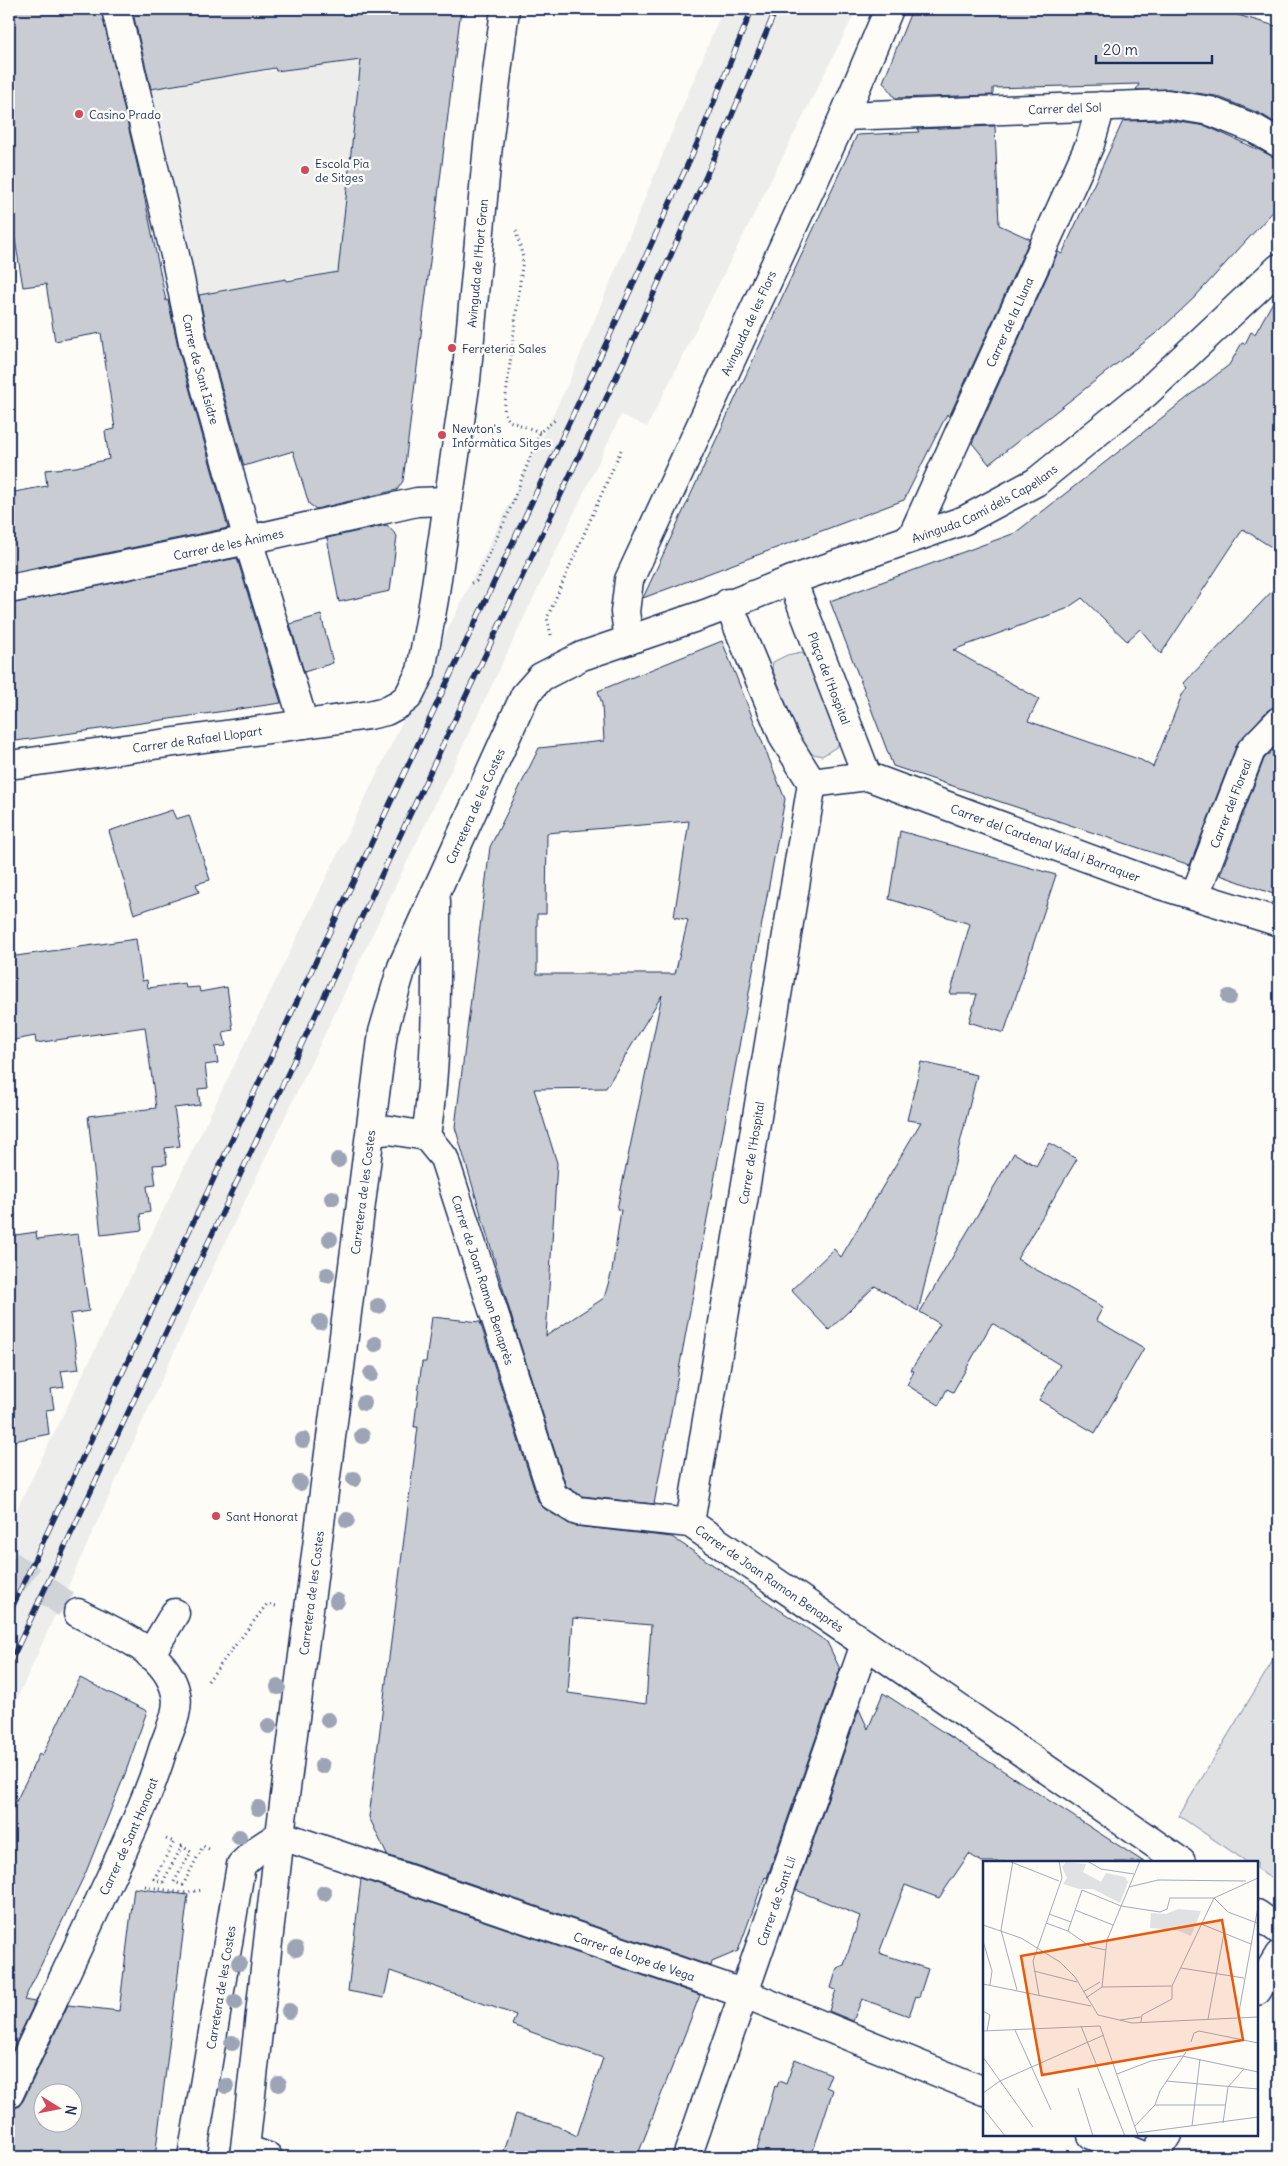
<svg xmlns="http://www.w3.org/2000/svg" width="1288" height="2166" viewBox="0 0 1288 2166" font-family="Delius,sans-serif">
<rect width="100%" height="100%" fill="#fdfcf7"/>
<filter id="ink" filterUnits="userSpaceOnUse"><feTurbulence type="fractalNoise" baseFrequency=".02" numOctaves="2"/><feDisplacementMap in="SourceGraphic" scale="10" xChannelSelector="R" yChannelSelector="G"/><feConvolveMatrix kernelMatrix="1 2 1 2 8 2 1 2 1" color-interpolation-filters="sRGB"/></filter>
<g filter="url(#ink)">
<g fill="#edeeec">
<path d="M 723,9 L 857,9 L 647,427 L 621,415 L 199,1297 L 9,1717 L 9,1525 L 568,384 Z"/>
<path d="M 456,48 L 432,251 L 338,272 L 286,279 L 197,295 L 151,90 L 234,75 L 361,61 L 362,57 Z"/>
</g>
<g fill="#e0e1e3" stroke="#7e88a0">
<path d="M 801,652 L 807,658 L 839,733 L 838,746 L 822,756 L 805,752 L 772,668 L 773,662 L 787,655 Z"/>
<path d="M 1279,1639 L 1279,1884 L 1257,1869 L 1257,1862 L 1247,1862 L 1179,1816 L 1271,1664 Z"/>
</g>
<g fill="#c9ccd3" stroke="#1b2f5e" fill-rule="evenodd">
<path d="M 9,9 L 101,9 L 143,190 L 166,301 L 168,300 L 179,351 L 228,528 L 9,573 L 9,493 L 47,486 L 45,470 L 76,467 L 109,459 L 105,431 L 115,429 L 101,333 L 55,341 L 46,284 L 23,287 L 9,204 Z"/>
<path d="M 132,9 L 461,9 L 403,481 L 397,490 L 316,509 L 309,504 L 293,451 L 244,466 L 209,343 L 199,295 L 286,279 L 287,281 L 338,272 L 361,60 L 276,71 L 275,68 L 151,89 Z"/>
<path d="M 912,9 L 1231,9 L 1231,13 L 1279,27 L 1279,125 L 1261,114 L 1216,96 L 1170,89 L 1136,90 L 1139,84 L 993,88 L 993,95 L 895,98 L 883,82 Z"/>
<path d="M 1166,120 L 1206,126 L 1279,159 L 1279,205 L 1194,298 L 1160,330 L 989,464 L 972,443 L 1058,252 L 1062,254 L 1123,121 Z"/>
<path d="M 995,126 L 999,225 L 1030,239 L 949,417 L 947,414 L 904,500 L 643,598 L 857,135 L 919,132 L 917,129 Z"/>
<path d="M 1279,291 L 1279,552 L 1243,529 L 1161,654 L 1140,629 L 1127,641 L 1082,598 L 1066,609 L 953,650 L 1039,699 L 1028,721 L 1141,760 L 1153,767 L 1182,695 L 1188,688 L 1184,683 L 1279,584 L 1279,706 L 1268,710 L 1237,744 L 1190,865 L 893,766 L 830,601 L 1015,533 L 1229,365 L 1242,343 L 1245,344 L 1251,332 L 1255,334 Z"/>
<path d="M 387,525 L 397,536 L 390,591 L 339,602 L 327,538 Z"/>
<path d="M 237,558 L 281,703 L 9,742 L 9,604 Z"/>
<path d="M 321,615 L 333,663 L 304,672 L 290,624 Z"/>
<path d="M 722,641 L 785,799 L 654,1504 L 582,1496 L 566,1486 L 514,1325 L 455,1127 L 490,847 L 539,748 L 604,741 L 602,704 L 598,691 ZM 689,821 L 674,917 L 688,920 L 675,974 L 537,974 L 537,914 L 546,914 L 547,833 ZM 662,995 L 617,1209 L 621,1210 L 612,1271 L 604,1298 L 546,1336 L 557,1163 L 534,1089 L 606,1088 Z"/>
<path d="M 1279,743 L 1279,896 L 1220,875 L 1264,759 Z"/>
<path d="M 172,810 L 176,819 L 189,815 L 210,880 L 196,884 L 199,892 L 134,914 L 109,831 Z"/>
<path d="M 900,831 L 1056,875 L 1004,1033 L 969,1022 L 977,994 L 950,994 L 970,924 L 889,899 Z"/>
<path d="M 136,939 L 142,981 L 147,980 L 148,988 L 185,983 L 186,988 L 199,987 L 200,992 L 227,987 L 233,1030 L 223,1032 L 226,1046 L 215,1047 L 218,1063 L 205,1065 L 208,1088 L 198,1089 L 200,1105 L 174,1108 L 180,1146 L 165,1148 L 167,1164 L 153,1165 L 156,1185 L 147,1186 L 150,1212 L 140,1214 L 142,1230 L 101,1235 L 88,1116 L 156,1108 L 145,1027 L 36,1043 L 35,1036 L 9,1041 L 9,957 Z"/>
<path d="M 921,1062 L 977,1075 L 918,1311 L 875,1286 L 829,1330 L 791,1290 L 834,1249 L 841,1257 L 921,1122 L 907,1120 Z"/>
<path d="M 1049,1143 L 1077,1159 L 1017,1259 L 1103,1307 L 1096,1320 L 1144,1348 L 1095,1433 L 1039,1400 L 1060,1365 L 992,1323 L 953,1392 L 947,1389 L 939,1405 L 907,1385 L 914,1371 L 911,1370 L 940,1324 L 920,1312 L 1014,1153 L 1036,1166 Z"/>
<path d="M 36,1232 L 37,1239 L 78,1234 L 89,1311 L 70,1314 L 79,1369 L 61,1371 L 64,1387 L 51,1389 L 54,1409 L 46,1410 L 49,1434 L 9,1442 L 9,1236 Z"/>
<path d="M 432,1317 L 480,1322 L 538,1501 L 545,1509 L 575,1526 L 672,1537 L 827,1642 L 840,1669 L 767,1878 L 765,1877 L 738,1951 L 712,1962 L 711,1966 L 387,1855 L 369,1817 L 418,1427 L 414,1427 L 422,1362 L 426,1362 ZM 573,1618 L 651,1625 L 646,1704 L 568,1693 Z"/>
<path d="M 80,1678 L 147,1711 L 125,1774 L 86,1872 L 24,2000 L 35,2002 L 9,2058 L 9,1816 L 39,1754 L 42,1756 Z"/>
<path d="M 883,1693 L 1144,1862 L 982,1862 L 969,1854 L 939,1898 L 905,1885 L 879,1953 L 928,1969 L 919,1997 L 916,1996 L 909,2016 L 862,1999 L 853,2021 L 829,2011 L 836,1990 L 831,1988 L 837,1968 L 844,1965 L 860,1916 L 796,1890 L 859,1709 L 868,1729 Z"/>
<path d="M 361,1879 L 700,1995 L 637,2157 L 502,2157 L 516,2114 L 557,2126 L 577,2136 L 603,2058 L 512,2025 L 516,2015 L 390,1971 L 384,1998 L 348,1991 Z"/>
<path d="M 134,1888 L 188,1895 L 155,2157 L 9,2157 L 9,2109 L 18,2107 L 23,2101 L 68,2005 L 119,2011 ZM 42,2094 L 72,2094 L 72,2124 L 42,2124 Z"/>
<path d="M 795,2059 L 831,2074 L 826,2087 L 833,2090 L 811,2157 L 755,2157 L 775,2086 L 777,2087 L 779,2081 L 786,2084 Z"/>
</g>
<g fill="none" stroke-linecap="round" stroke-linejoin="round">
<path stroke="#d0d3d8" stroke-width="28" stroke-dasharray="28 14" stroke-linecap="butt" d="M 9,1564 L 78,1613"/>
<g stroke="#1b2f5e" stroke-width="31">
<g id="minor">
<path id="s1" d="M 116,9 L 175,255 L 194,347 L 248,540 L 304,724"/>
<path id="s2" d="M 844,116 L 1167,104 L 1210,111 L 1255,129 L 1279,143"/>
<path id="s3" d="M 912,537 L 1090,144 L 1101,106"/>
<path id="s4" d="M 792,580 L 867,776"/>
<path id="s5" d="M 9,589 L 248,540 L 417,502 L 448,501"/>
<path d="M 728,603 L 784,738 L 812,783"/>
<path id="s6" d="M 629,640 L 625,612 L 629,580 L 844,116 L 889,9"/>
<path id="s7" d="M 9,765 L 369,715 L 386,711 L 399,704 L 408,697 L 421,671 L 434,599 L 466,380 L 488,145 L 505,9"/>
<path id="s8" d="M 812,783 L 867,776 L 1160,885 L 1279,922"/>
<path id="s9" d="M 1195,895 L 1251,750 L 1279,721"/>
<path id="s10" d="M 371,1132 L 390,1130 L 426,1136 L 444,1158 L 553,1496 L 577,1511 L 690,1523 L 1181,1862"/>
<path d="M 426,1136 C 438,1059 436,979 436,901"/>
<path id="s11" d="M 690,1523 L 812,783"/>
<path d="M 150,1655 L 175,1613"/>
<path d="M 1257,1914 L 1279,1930"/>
<path d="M 1257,1991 L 1279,1955"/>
<path id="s12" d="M 9,2094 C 39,2030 69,1966 99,1902 C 122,1852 147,1802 163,1749 C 168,1733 180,1712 176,1694 C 167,1650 113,1632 78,1613"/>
<path d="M 1092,2135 L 1147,2157"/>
<path d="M 245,2149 L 268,2157"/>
<path id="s13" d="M 192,2157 L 241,1865 L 257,1850 L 280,1835 L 745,1994 L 984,2091"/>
<path id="s14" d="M 244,2157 L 280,1835 L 383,1032 L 402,967 L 525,695 L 541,677 L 582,656 L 708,613 L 792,580 L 965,520 L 1036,482 L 1146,393 L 1279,268"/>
<path id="s15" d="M 687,2157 L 865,1644"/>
<path d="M 1153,2157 L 1167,2135"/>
</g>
</g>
<g stroke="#1b2f5e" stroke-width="3" stroke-dasharray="1 4" stroke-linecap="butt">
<path d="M 516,231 L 523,258 L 504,412 L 509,421 L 540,432"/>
<path d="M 471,583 L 476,581 L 508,514 L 540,432 L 555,420"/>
<path d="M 551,635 L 547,618 L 622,448"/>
<path d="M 208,1681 L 267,1604 L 276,1606"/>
<path d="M 166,1839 L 174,1842 L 154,1879 L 163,1882 L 182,1846 L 191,1852 L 174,1882 L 183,1885 L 203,1846 L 211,1850"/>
<path d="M 145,1886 L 182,1893 L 203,1890"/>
</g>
<use href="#minor" stroke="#fdfcf7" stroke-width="28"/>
<g stroke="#1b2f5e" stroke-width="5.5">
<g id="rail">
<path d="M 9,1614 L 599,359 L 696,146 L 752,9"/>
<path d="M 9,1665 L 621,367 L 715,156 L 776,9"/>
</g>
</g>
<use href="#rail" stroke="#fdfcf7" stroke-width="4" stroke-dasharray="11" stroke-linecap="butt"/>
</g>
<g fill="#9ca4b5">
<circle cx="1229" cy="997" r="8"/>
<circle cx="338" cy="1160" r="8"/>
<circle cx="332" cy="1198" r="8"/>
<circle cx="330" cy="1239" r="8"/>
<circle cx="327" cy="1275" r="8"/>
<circle cx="378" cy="1306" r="8"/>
<circle cx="320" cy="1322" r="8"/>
<circle cx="375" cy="1344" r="8"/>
<circle cx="371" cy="1374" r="8"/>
<circle cx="364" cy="1403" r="8"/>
<circle cx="362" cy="1436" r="8"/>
<circle cx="303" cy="1440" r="8"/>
<circle cx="354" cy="1479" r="8"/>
<circle cx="300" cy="1483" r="8"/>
<circle cx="347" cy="1520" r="8"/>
<circle cx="337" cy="1601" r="8"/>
<circle cx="278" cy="1687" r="8"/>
<circle cx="328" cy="1720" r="8"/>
<circle cx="269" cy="1726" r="8"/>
<circle cx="322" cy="1766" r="8"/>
<circle cx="258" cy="1808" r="8"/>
<circle cx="239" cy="1837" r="8"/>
<circle cx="324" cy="1893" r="8"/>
<circle cx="296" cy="1949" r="8"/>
<circle cx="239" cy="1963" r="8"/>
<circle cx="235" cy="2002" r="8"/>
<circle cx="289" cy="2011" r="8"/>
<circle cx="232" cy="2043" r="8"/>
<circle cx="279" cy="2084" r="8"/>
<circle cx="226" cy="2086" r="8"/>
</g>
</g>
<g fill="#d1495b" stroke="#fdfcf7" stroke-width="2">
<circle cx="79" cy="114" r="5"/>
<circle cx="305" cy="170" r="5"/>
<circle cx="452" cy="348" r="5"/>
<circle cx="442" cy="435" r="5"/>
<circle cx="216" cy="1516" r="5"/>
</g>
<g text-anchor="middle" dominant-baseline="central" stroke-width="5" stroke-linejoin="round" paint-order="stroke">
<g font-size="12" fill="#1b2f5e" stroke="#fdfcf7">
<text stroke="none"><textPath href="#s2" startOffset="221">Carrer del Sol</textPath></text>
<text stroke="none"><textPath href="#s7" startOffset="848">Avinguda de l'Hort Gran</textPath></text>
<text stroke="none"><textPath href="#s6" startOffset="344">Avinguda de les Flors</textPath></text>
<text stroke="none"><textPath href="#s3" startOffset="236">Carrer de la Lluna</textPath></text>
<text stroke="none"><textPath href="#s1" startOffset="370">Carrer de Sant Isidre</textPath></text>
<text stroke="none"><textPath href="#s14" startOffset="2001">Avinguda Camí dels Capellans</textPath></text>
<text stroke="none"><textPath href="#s5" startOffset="224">Carrer de les Ànimes</textPath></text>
<text stroke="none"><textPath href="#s4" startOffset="105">Plaça de l'Hospital</textPath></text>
<text stroke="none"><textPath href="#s7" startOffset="190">Carrer de Rafael Llopart</textPath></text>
<text stroke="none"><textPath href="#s9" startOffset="98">Carrer del Floreal</textPath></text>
<text stroke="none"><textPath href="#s14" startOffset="1378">Carretera de les Costes</textPath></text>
<text stroke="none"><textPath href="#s8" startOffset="246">Carrer del Cardenal Vidal i Barraquer</textPath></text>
<text stroke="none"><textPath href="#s11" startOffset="375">Carrer de l'Hospital</textPath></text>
<text stroke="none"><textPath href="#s14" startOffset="972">Carretera de les Costes</textPath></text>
<text stroke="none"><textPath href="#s10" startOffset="212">Carrer de Joan Ramon Benaprès</textPath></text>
<text stroke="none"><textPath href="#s10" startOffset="678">Carrer de Joan Ramon Benaprès</textPath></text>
<text stroke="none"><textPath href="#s14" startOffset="568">Carretera de les Costes</textPath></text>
<text stroke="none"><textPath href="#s12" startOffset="284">Carrer de Sant Honorat</textPath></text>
<text stroke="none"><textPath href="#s15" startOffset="271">Carrer de Sant Lli</textPath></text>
<text stroke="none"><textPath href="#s13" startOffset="720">Carrer de Lope de Vega</textPath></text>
<text stroke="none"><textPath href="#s13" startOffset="172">Carretera de les Costes</textPath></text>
</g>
<g font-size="12" fill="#1b2f5e" stroke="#fdfcf7" text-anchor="start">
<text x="89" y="114">Casino Prado</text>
<text x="315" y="163">Escola Pia<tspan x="315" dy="14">de Sitges</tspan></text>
<text x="462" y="348">Ferreteria Sales</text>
<text x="452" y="428">Newton's<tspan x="452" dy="14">Informàtica Sitges</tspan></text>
<text x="226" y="1516">Sant Honorat</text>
</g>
</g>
<g transform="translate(983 1861)">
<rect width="275" height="275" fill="#fdfcf7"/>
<path d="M 83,1 L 103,3 L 100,11 L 118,21 L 123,12 L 142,16 L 145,21 L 137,42 L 110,28 L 96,28 L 80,23 L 84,17 L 79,6 ZM 195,48 L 218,50 L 208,75 L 193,69 L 167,67 L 168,52 L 183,53 Z" fill="#e0e1e3"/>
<path fill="none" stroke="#a3aaba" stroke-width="1" d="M 30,0 L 18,69 L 34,129M 104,0 L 118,8 L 151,13M 28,1 L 76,20M 146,26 L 175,19 L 263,20M 231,37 L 245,51 L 274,62M 92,49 L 130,64M 66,53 L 88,61M 63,62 L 85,70 L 108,86 L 123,89M 218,63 L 268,83M 0,64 L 38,77 L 77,101 L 92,116 L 115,154 L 149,162 L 275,156M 85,70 L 99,29 L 138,45 L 177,51 L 184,48 L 187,37 L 231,37M 0,80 L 9,110 L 7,124M 198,107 L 261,117M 51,110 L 94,121M 0,123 L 108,145M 119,126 L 124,79 L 157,0M 119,126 L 189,125M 100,131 L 117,121M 56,134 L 50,100 L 79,17 L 76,0M 103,137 L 119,126M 0,150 L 7,154 L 4,170M 255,156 L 275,46M 225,158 L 241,72M 137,159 L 158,156M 158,161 L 159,154 L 189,138 L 189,125 L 231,37 L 275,17M 98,165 L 142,275M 32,169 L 68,249M 0,170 L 117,165 L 155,275M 208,181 L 211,172 L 216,170 L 275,182M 0,196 L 50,266M 134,213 L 168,200 L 199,195 L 275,211M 183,220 L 275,228M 95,227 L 110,275M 0,232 L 17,220 L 121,174M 172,244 L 243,244M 0,247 L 22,275M 240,262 L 245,226 L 261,208M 209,265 L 217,198M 151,266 L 172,244 L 177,230 L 203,191M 154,272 L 275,256"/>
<path fill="#e8590c" fill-opacity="0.15" stroke="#e8590c" stroke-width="2.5" d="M 239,59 L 260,179 L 59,214 L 38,95 Z"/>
<rect width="275" height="275" fill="none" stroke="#1b2f5e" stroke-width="2.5"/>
</g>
<rect width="1288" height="2166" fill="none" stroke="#fdfcf7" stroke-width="30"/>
<rect x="15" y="15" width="1258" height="2136" fill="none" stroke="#1b2f5e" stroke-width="2" filter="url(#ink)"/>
<g transform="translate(58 2108) rotate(100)"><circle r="24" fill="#fdfcf7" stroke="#a3aaba"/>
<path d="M0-4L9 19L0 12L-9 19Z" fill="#d1495b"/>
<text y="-8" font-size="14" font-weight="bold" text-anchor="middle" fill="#1b2f5e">N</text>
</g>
<path d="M1096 55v8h116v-8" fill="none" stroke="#1b2f5e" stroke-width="2.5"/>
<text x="1103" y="55" font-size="15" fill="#1b2f5e" stroke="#fdfcf7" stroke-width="4" paint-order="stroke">20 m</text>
</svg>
